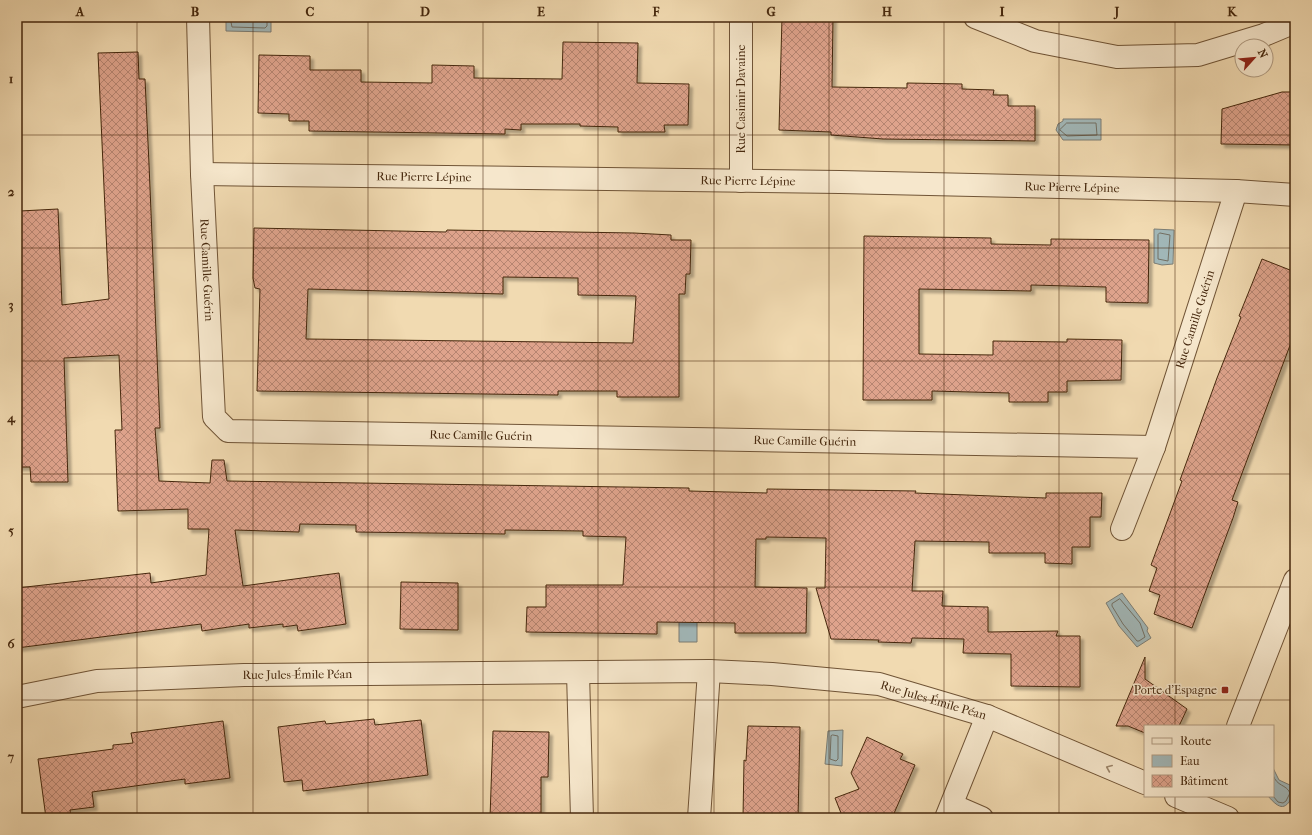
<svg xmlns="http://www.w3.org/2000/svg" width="1312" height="835" viewBox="0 0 1312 835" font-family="'IM FELL French Canon',serif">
<defs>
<pattern id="building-cross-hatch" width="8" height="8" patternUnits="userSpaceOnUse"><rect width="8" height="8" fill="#dea38c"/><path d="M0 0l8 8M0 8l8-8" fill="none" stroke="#b68571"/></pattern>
<filter id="shadow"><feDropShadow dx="3.5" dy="3.5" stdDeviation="1" flood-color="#0004"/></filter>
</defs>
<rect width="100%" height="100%" fill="#f1dab1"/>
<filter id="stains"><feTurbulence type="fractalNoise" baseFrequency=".005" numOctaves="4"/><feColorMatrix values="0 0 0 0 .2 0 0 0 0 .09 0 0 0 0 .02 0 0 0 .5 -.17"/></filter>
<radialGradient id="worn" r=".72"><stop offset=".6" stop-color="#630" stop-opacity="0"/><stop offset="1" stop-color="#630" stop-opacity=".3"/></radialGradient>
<g fill="#a1b7b8" stroke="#7c7d74">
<path d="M 226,17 L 271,17 L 271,32 L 226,31 Z"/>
<path d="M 1063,119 L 1101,119 L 1101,140 L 1063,140 L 1056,130 L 1058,124 L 1063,121 Z"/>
<path d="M 1154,229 L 1174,230 L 1173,264 L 1162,265 L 1154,263 Z"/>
<path d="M 1122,593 L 1148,628 L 1147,631 L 1151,638 L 1137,647 L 1119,626 L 1106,603 Z"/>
<path d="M 679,604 L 697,605 L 697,642 L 679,642 Z"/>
<path d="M 843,730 L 842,766 L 825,764 L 828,731 Z"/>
<path d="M 1273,768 L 1279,780 L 1292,786 L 1294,793 C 1286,811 1280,810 1268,796 L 1273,796 Z"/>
</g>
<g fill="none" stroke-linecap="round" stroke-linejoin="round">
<g stroke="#736f62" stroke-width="1">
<path d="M 230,17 L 232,27 L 265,28 L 267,26 L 267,17"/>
<path d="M 1067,123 L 1096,123 L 1097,135 L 1067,136 L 1060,130 Z"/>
<path d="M 1160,233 L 1170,235 L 1168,261 L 1158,259 L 1158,235 Z"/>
<path d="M 1120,599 L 1140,623 L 1145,637 L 1139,641 L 1137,641 L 1123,624 L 1112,606 L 1112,604 Z"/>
<path d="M 833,735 L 838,736 L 838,759 L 836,761 L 830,759 L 831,736 Z"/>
<path d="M 1273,796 L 1278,802 L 1283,803 L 1286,801 L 1290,793 C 1286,784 1277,787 1273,775"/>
</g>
</g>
<g fill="url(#building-cross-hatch)" stroke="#45270d" fill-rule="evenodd" filter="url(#shadow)">
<path d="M 782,17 L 833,17 L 832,87 L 907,88 L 907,83 L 962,84 L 962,89 L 994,90 L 993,95 L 1008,95 L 1008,106 L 1035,106 L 1035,141 L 883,139 L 831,135 L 831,132 L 779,130 Z"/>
<path d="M 563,42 L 638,43 L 637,83 L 689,84 L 688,125 L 664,125 L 665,132 L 618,132 L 618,127 L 580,126 L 580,124 L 521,124 L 521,130 L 505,129 L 505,134 L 309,131 L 309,121 L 289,121 L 289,114 L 258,113 L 259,55 L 310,56 L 310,70 L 361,70 L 361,82 L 432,83 L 432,65 L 474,66 L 474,78 L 562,79 Z"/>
<path d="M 138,52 L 139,79 L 145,79 L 149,164 L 160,428 L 155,428 L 159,481 L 210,483 L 212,460 L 224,460 L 227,481 L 689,488 L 689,491 L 767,493 L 767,489 L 916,491 L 915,493 L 1018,497 L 1046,498 L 1046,493 L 1102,493 L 1101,517 L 1090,517 L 1090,547 L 1072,547 L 1072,564 L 1045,563 L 1045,553 L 989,553 L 989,542 L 915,541 L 912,591 L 943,591 L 942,606 L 988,607 L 988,632 L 1058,631 L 1056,636 L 1080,636 L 1080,687 L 1011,686 L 1011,654 L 963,653 L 964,639 L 912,638 L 911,643 L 878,642 L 879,640 L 831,639 L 816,588 L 825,588 L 826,538 L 766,537 L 766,539 L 756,539 L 755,587 L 807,588 L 806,633 L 735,633 L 735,623 L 657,622 L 657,634 L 526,632 L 527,607 L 546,607 L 546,585 L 623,585 L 626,537 L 583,536 L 583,531 L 505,530 L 505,534 L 356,532 L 356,525 L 300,524 L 299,532 L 235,530 L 243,586 L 339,573 L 346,624 L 298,631 L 297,625 L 283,627 L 283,624 L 249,628 L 249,624 L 202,631 L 201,624 L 17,648 L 17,588 L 150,573 L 151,583 L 206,575 L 209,529 L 188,529 L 188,509 L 118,511 L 115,430 L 122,430 L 119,355 L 64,358 L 68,482 L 31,482 L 30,467 L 17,467 L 17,219 L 20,219 L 20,211 L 58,209 L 62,305 L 109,299 L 98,53 Z"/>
<path d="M 1282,92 L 1295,92 L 1295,145 L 1221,144 L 1222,109 Z"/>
<path d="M 254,228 L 446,232 L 447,230 L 634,233 L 671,235 L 671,240 L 691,240 L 690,274 L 686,274 L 685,294 L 679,294 L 679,397 L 617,397 L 617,391 L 558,391 L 558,395 L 257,391 L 260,289 L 255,288 L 253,278 ZM 503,277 L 578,278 L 578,295 L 636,296 L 633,343 L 306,339 L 308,289 L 503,294 Z"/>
<path d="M 864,236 L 991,238 L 991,244 L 1051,245 L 1051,239 L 1149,240 L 1148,303 L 1106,302 L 1106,287 L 1031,285 L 1031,291 L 919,289 L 919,354 L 993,355 L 993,341 L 1067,342 L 1067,339 L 1122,340 L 1121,380 L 1067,381 L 1067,392 L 1048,392 L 1048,402 L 1009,402 L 1009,393 L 932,391 L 932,400 L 863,400 Z"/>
<path d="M 1262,259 L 1295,272 L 1295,332 L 1232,500 L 1238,502 L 1233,518 L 1192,628 L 1154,614 L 1160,595 L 1149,591 L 1157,568 L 1151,565 L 1182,481 L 1180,480 L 1217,378 L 1241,317 L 1239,316 Z"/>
<path d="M 401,582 L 458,583 L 458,630 L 400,629 Z"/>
<path d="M 1145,657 L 1145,679 L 1187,709 L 1179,726 L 1145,726 L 1145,733 L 1128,726 L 1116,726 Z"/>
<path d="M 374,719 L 375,725 L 421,720 L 428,775 L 303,791 L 302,780 L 284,782 L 278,727 L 325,721 L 326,724 Z"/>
<path d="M 223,721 L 230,778 L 185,784 L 185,779 L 92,792 L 94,807 L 70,810 L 71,818 L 46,818 L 38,759 L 113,749 L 113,745 L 133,743 L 131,733 Z"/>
<path d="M 748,726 L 800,727 L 798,818 L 743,818 L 744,760 L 746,761 Z"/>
<path d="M 493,731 L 549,732 L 548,777 L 541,777 L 541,818 L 490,818 Z"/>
<path d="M 867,737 L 903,754 L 900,759 L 915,765 L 892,818 L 843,818 L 835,798 L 859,789 L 851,773 Z"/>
</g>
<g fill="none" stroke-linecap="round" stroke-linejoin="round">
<g stroke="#705436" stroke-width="24">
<g id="minor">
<path id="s1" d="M 198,17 L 202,174 L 214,417 L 228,431 L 1154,447"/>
<path d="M 741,17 L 741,181"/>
<path d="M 975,17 L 1035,41 L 1117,57 L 1198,55 L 1264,35 L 1295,22"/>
<path id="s2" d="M 202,174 L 840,182 L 1236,191 L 1295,195"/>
<path id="s3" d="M 1122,529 L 1154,447 L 1236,191"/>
<path d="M 578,673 L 582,818"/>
<path id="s4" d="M 17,697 L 97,681 L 244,675 L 709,671 L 772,674 L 879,684 L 987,716 L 1145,783"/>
<path d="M 1238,726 L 1295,580"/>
<path d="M 1176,796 L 1228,818"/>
<path d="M 952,805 L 982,818"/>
<path d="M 699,818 L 709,671"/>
<path d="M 946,818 L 987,716"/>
</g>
</g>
<use href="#minor" stroke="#f6e7cc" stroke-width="22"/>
</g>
<defs><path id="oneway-chevron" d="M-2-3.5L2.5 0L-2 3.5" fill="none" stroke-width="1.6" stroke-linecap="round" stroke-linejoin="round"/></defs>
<use stroke="#9e876c" href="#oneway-chevron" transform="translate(1109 768) rotate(-157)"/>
<path fill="none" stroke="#45270d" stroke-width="1" stroke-opacity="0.55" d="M 137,17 L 137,818M 253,17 L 253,818M 368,17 L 368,818M 483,17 L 483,818M 598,17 L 598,818M 714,17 L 714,818M 829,17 L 829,818M 944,17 L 944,818M 1059,17 L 1059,818M 1175,17 L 1175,726M 17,135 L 1295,135M 17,248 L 1295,248M 17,361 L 1295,361M 17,474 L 1295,474M 17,587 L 1295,587M 17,700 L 1295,700M 1175,796 L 1175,818"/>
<rect fill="#8f2418" stroke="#f6e7cc" stroke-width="1.5" x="1221" y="686" width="8" height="8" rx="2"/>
<g text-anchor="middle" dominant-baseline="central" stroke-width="3" stroke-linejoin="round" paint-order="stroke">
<g font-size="12" fill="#45270d" stroke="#f6e7cc">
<text transform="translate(741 99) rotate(-90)">Rue Casimir Davaine</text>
<text stroke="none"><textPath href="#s2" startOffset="222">Rue Pierre Lépine</textPath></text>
<text stroke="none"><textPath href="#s2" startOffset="546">Rue Pierre Lépine</textPath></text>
<text stroke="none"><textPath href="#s2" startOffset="870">Rue Pierre Lépine</textPath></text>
<text stroke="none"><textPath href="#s1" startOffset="253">Rue Camille Guérin</textPath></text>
<text stroke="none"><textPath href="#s3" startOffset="222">Rue Camille Guérin</textPath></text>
<text stroke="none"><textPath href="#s1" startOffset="673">Rue Camille Guérin</textPath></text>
<text stroke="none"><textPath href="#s1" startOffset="997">Rue Camille Guérin</textPath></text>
<text stroke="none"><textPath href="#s4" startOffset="282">Rue Jules-Émile Péan</textPath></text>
<text stroke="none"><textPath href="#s4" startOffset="921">Rue Jules-Émile Péan</textPath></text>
</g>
<g font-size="12" fill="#45270d" stroke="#f6e7cc" text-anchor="end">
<text x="1217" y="690">Porte d'Espagne</text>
</g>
</g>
<rect width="1312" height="835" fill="none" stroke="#f1dab1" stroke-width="44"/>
<rect x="1144" y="725" width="130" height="72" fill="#f6e7cc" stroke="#af9a80"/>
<rect x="1152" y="738" width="20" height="6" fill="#f6e7cc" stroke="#af9a80"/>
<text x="1180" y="745" font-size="12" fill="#45270d">Route</text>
<rect x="1152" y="755" width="20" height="12" fill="#a1b7b8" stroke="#af9a80"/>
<text x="1180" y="765" font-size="12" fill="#45270d">Eau</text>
<rect x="1152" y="775" width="20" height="12" fill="url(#building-cross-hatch)" stroke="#af9a80"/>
<text x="1180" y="785" font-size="12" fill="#45270d">Bâtiment</text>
<g transform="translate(1254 58) rotate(63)"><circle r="19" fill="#f6e7cc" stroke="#af9a80"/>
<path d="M0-3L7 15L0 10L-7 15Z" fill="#8f2418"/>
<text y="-6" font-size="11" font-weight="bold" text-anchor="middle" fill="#45270d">N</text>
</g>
<rect x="22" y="22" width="1268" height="791" fill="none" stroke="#45270d" stroke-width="1.5"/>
<g font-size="13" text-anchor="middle" font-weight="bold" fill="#45270d">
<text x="80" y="16">A</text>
<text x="195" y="16">B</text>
<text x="310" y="16">C</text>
<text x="425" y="16">D</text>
<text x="541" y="16">E</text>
<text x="656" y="16">F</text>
<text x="771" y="16">G</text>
<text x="887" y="16">H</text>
<text x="1002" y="16">I</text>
<text x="1117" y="16">J</text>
<text x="1232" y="16">K</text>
<text x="11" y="83">1</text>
<text x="11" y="196">2</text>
<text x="11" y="309">3</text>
<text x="11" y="422">4</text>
<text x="11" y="535">5</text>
<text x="11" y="648">6</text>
<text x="11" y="761">7</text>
</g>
<rect width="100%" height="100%" filter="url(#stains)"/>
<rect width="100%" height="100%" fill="url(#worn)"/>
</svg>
